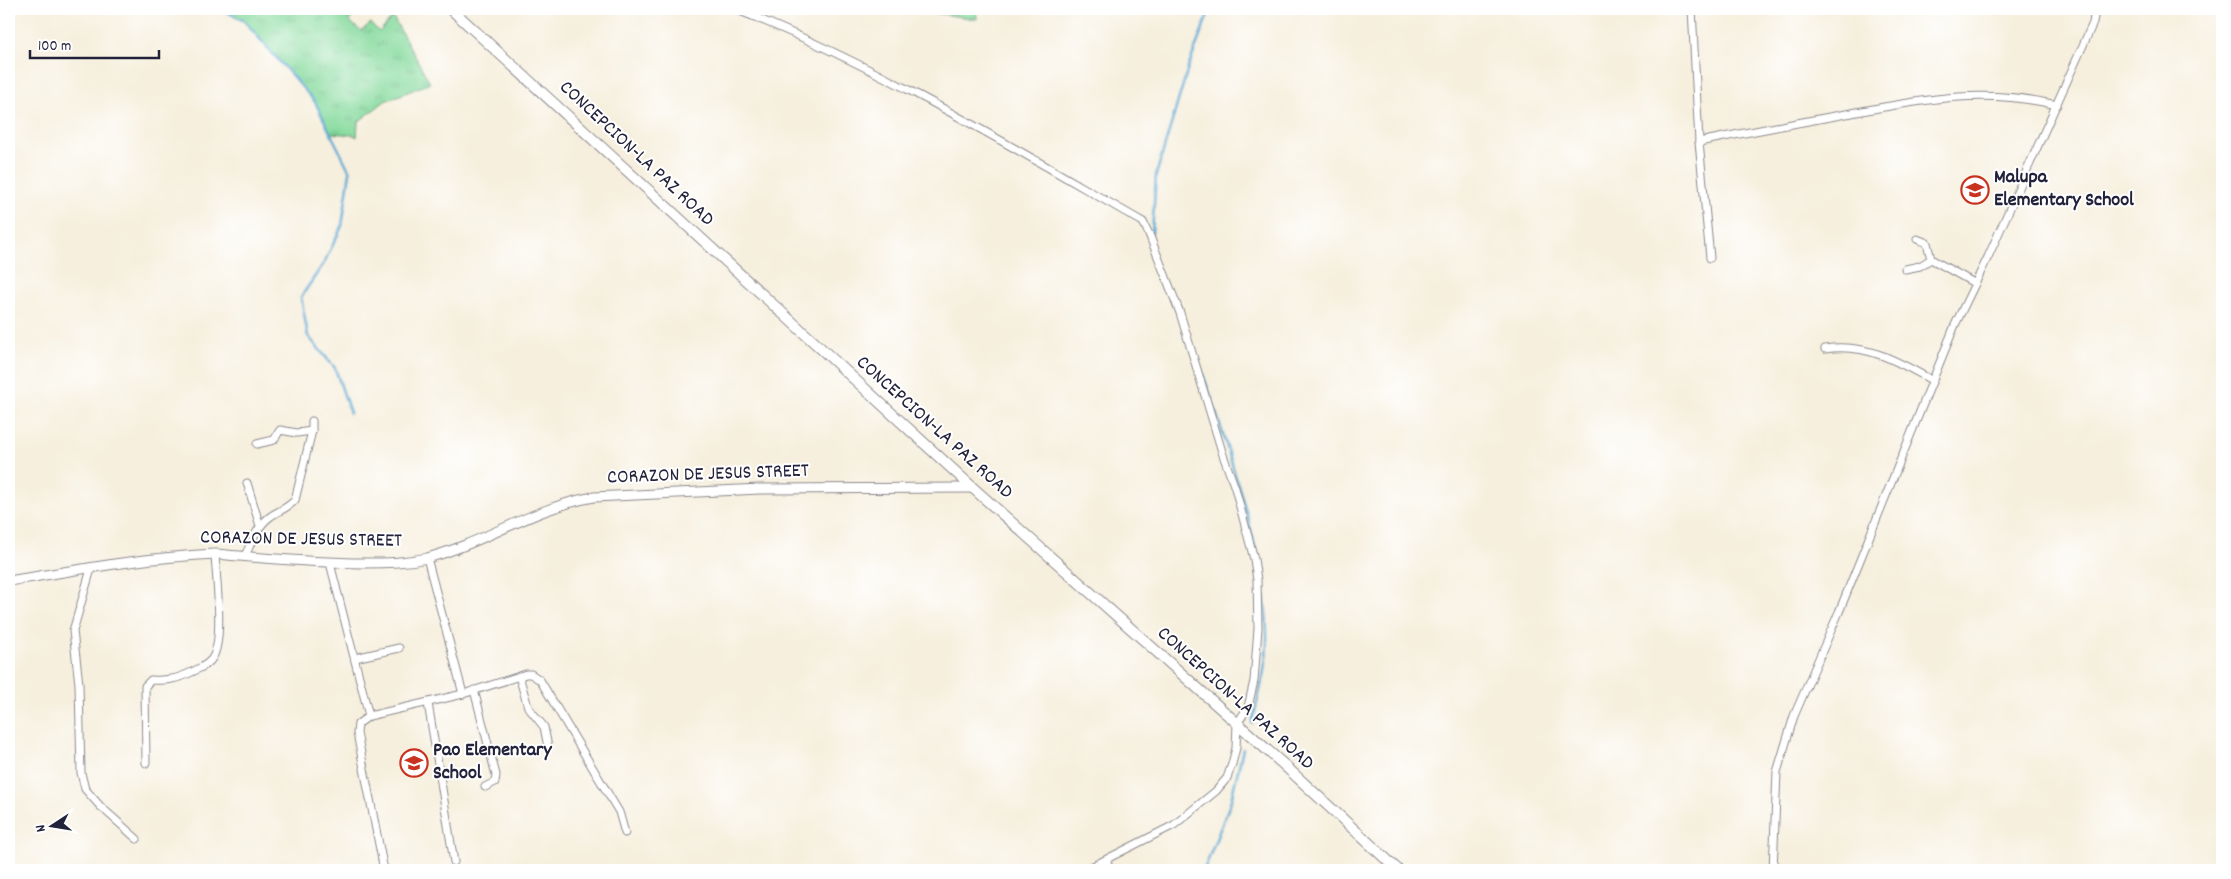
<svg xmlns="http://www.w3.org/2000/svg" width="2231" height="879" viewBox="0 0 2231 879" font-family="Dekko,sans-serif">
<defs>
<pattern id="grass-tufts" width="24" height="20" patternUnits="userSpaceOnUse" patternTransform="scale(1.25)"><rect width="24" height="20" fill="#85da9c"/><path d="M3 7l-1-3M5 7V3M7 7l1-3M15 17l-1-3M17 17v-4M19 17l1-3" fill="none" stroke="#73bb87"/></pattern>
</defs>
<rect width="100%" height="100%" fill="#fff"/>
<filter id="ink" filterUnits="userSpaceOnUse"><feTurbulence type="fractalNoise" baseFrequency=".02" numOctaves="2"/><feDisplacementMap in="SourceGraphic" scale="10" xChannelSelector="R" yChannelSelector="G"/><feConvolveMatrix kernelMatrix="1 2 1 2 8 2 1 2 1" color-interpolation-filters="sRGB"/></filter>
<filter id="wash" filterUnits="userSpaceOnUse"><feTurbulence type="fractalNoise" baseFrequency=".0096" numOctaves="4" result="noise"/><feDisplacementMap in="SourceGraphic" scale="20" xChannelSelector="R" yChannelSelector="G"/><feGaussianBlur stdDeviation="1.12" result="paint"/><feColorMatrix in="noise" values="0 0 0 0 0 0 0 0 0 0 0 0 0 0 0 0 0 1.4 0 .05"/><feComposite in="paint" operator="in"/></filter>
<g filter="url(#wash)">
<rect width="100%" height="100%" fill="#f6efdd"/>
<g fill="url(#grass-tufts)" stroke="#547e6c">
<path d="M 221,9 L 361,9 L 349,21 L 361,31 L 371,23 L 379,32 L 393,17 L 430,83 L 385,101 L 358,122 L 357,137 L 354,135 L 330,133 L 315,102 L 244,20 Z"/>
<path d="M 905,9 L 976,9 L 977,19 Z"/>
</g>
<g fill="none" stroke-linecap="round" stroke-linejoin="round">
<g stroke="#5ba8d4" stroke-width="2.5">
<path d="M 221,9 L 244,21 L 315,102 L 350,172 L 342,226 L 324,263 L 301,297 L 308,336 L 335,368 L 350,413"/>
<path d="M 1152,233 L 1156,175 L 1188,68 L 1210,9"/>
<path d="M 1197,358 C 1212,398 1225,439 1237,481 C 1252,531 1267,583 1267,637 C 1267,667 1259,694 1252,723"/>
<path d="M 1204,870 L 1230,804 L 1243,749"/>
</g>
</g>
</g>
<g filter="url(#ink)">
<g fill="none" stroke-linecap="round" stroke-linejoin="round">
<g stroke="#8c888c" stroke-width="9">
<g id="minor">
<path d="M 735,9 C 877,65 1010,146 1143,222 L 1149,234 L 1180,313 L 1223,455 L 1235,488 L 1254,559 L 1257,580 L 1258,628 L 1254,681 L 1248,707 L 1237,724 L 1236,748 L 1232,764 L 1227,778 L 1216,791 L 1174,825 L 1085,870"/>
<path d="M 1692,9 L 1699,142 C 1748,132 1797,123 1846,114 C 1920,100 1982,87 2057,105"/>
<path d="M 1699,142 L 1710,258"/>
<path d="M 1917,239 L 1927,243 L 1931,259 L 1974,283"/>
<path d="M 1905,269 L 1920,266 L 1931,259"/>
<path d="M 1825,349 C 1866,343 1898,361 1933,381"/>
<path d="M 257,444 L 274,440 L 280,430 L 297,433 L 312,431"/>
<path d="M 247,483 L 260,526"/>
<path d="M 245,556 C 252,541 257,526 271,516 C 280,510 288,508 295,500 L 312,431 L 312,421"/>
<path d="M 427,558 L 463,694"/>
<path d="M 330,563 L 369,716 L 358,724 L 357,733 L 384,870"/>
<path d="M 91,569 L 73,631 L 79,684 L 81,773 L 85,789 L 100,806 L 137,839"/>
<path d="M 355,658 L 399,648"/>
<path d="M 519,676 L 528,707 L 544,727 L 548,747"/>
<path d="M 474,690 L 496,775 L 495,782 L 485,787"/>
<path d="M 428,703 L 454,862"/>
<path d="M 369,716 L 463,694 L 526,674 L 531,674 L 540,680 L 619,812 L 625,833"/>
<path d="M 146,763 L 145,686 L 151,680 C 167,681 177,679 192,672 C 199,668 209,665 213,657 C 224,638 216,577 215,554"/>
<path d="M 1106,860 L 1111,870"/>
<path d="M 1773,870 L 1777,772 L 1794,716 L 1839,612 L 1955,325 L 1988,257 L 2093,23 L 2095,9"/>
</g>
</g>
<g stroke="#8c888c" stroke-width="11">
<path id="tertiary" d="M 9,581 C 77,570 146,557 215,554 C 264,558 313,563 363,563 C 385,563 405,563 427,558 C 484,543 535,507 594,497 L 760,489 L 973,488"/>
</g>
<g stroke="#8c888c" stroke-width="12">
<path id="secondary" d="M 451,9 L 973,488 L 1284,765 L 1398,870"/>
</g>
<use href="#minor" stroke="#fff" stroke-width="7"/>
<use href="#tertiary" stroke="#fff" stroke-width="9"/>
<use href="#secondary" stroke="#fff" stroke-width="10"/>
</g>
</g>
<defs>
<g id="school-ring" transform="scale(1.4375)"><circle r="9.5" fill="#fff" stroke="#c8321e" stroke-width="1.5"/><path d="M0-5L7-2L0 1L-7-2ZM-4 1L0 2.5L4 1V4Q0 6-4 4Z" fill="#c8321e"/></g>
</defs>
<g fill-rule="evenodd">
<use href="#school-ring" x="1975" y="190"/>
<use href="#school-ring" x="414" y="763"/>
</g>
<g text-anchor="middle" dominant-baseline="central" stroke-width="4" stroke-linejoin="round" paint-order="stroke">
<g font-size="20" fill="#22223b" stroke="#fff">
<text transform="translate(636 154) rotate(43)">CONCEPCION-LA PAZ ROAD</text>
<text transform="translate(934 428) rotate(42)">CONCEPCION-LA PAZ ROAD</text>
<text transform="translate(708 475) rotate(-2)">CORAZON DE JESUS STREET</text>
<text transform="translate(301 540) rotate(1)">CORAZON DE JESUS STREET</text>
<text transform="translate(1235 699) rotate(42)">CONCEPCION-LA PAZ ROAD</text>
</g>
<g font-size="20" font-weight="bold" fill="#22223b" stroke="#fff" text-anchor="start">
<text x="1994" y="178">Malupa<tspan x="1994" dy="23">Elementary School</tspan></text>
<text x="433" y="751">Pao Elementary<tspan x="433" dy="23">School</tspan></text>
</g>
</g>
<rect width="2231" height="879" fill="none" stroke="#fff" stroke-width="30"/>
<g transform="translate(52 826) rotate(258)" stroke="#ffffff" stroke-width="4" paint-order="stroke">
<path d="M0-4L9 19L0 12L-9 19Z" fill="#22223b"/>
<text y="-8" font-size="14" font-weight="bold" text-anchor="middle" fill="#22223b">N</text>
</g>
<path d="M30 50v8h129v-8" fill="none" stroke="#22223b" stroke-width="2.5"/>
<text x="38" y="50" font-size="15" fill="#22223b" stroke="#ffffff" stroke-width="4" paint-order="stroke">100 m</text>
</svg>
